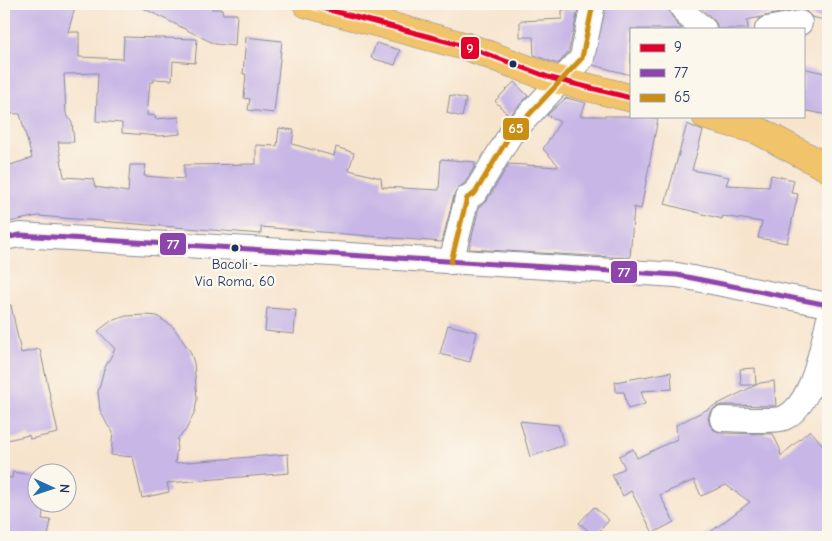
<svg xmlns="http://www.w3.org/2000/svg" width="832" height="541" viewBox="0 0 832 541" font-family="'Comic Neue',sans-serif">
<rect width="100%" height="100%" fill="#fbf7ec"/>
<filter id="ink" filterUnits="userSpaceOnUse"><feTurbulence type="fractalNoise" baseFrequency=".02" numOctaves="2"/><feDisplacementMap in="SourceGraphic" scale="10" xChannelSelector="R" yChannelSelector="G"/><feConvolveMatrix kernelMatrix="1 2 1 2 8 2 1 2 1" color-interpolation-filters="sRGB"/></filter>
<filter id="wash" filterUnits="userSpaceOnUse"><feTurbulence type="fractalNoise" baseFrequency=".0096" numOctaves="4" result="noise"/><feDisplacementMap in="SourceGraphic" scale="20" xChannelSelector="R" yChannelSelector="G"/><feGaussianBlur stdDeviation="1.12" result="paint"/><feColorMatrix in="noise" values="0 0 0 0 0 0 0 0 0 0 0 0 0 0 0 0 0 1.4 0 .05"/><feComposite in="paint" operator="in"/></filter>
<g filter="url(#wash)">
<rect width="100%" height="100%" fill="#f7e4cd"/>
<g id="blocks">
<g fill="#c7b6e6">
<path d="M 4,4 L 76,4 L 68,32 L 79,32 L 79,57 L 123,59 L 124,37 L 197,39 L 195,63 L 173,61 L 172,80 L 154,79 L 154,82 L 150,82 L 147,115 L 156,116 L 155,119 L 179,117 L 180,134 L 160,136 L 122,133 L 122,123 L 96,121 L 98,73 L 64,74 L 66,113 L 72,123 L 74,142 L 58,142 L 64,177 L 93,179 L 95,187 L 128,192 L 130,165 L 146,165 L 144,176 L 184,179 L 184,165 L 256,164 L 256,145 L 277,146 L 279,128 L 294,130 L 292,144 L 334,156 L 336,147 L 354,153 L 349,170 L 381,178 L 382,187 L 439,190 L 441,159 L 475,162 L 475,166 L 465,183 L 459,187 L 454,195 L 442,242 L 261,227 L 261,234 L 38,216 L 4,223 L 4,167 L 32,158 L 20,114 L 4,113 Z"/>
<path d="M 135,4 L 186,4 L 211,6 L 212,9 L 222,9 L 223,14 L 237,14 L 235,46 L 215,44 Z"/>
<path d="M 606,4 L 627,4 L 648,9 L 649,5 L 668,10 L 675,22 L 682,29 L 631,29 L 631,75 L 593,65 Z"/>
<path d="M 697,4 L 828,4 L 828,21 L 812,17 L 805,10 L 798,9 L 747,20 L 748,29 L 717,29 L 717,24 L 713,19 Z"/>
<path d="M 562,10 L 578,10 L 569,51 L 559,63 L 555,63 L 534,55 L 533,37 L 520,37 L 520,21 L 562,19 Z"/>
<path d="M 246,37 L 282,41 L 274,113 L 248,110 L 250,99 L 244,98 L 246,74 L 243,74 Z"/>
<path d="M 376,43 L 400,50 L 395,65 L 371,58 Z"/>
<path d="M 803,68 L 828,74 L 828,115 L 803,110 Z"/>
<path d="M 514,82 L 528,96 L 509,116 L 495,101 Z"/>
<path d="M 450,95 L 466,99 L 462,117 L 447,113 Z"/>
<path d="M 566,98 L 586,103 L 580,116 L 625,116 L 658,118 L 641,209 L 634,207 L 630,258 L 469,249 L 479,207 L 487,200 L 509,164 L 558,167 L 558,165 L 543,149 L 560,122 L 547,115 Z"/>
<path d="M 687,124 L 703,131 L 692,170 L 729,177 L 726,185 L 769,187 L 771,175 L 794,180 L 791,193 L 798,194 L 787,243 L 758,238 L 762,222 L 723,216 L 722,219 L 665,204 Z"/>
<path d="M 11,305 L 21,353 L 40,349 L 58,433 L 30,439 L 29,435 L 7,440 L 4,426 L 4,306 Z"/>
<path d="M 267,308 L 296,310 L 294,334 L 265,331 Z"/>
<path d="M 146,315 L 157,316 L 173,327 L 190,351 L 194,363 L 197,399 L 195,411 L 186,430 L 178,438 L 175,463 L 288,454 L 289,473 L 167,483 L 169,492 L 142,498 L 133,457 L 111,455 L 113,432 L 108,426 L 100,410 L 98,392 L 104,369 L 115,349 L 98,331 L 111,321 L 126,316 Z"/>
<path d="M 448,325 L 477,332 L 470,362 L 440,354 Z"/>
<path d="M 755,368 L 756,385 L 741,385 L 740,369 Z"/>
<path d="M 671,372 L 672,389 L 641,391 L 645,404 L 628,409 L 624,392 L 616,392 L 615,382 Z"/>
<path d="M 774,381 L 776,406 L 722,405 L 716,407 L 710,412 L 708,418 L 710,425 L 714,430 L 722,433 L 773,434 L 780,449 L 781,456 L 810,430 L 828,451 L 828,537 L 704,537 L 750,502 L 726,485 L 701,496 L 694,480 L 660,495 L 674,522 L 653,533 L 631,491 L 623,496 L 612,475 L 625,468 L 619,456 L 633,449 L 637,458 L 677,439 L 676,425 L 760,383 Z"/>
<path d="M 520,421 L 558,425 L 564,445 L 530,457 Z"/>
<path d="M 13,472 L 38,476 L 38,504 L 44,504 L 42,519 L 51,520 L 48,537 L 4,537 L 4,477 L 12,478 Z"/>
<path d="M 594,507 L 609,520 L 595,536 L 579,523 Z"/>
</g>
</g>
</g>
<g filter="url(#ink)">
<use href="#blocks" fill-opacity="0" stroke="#898a96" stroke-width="1"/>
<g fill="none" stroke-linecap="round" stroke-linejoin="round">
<g stroke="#898a96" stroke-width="26">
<g id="minor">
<path d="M 680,4 L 687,15 L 704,29"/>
<path d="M 767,29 L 800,23"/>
<path d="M 4,238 L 20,235 L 677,275 L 828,305"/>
<path d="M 451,262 L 467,198 L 475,193 L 510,135 L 582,58 L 593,4"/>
<path d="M 722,419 C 734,419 775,422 784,418 C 813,404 821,350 828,322"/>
</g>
</g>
<g stroke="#898a96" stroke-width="29">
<g id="major">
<path d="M 307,4 L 468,47 L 551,78 L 631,98"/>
<path d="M 706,116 L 757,130 L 828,168"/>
</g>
</g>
<use href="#minor" stroke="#fff" stroke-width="24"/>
<use href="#major" stroke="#f1c36a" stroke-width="28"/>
<g stroke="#fbf7ec" stroke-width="9">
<path id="bus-1" d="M 307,4 L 468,47 L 551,78 L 631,98"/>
</g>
<g stroke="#fbf7ec" stroke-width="9">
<path id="bus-2" d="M 4,238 L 20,235 L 677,275 L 828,305"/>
</g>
<g stroke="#fbf7ec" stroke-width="9">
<path id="bus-3" d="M 451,262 L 467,198 L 475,193 L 510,135 L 582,58 L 593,4"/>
</g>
<use href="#bus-1" stroke="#e4002b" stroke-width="5"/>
<use href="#bus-2" stroke="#8e44ad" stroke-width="5"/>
<use href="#bus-3" stroke="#cb8e13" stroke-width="5"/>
</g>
</g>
<g fill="#1b2f5e" stroke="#fbf7ec" stroke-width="2">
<circle cx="513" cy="64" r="4.5"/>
<circle cx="235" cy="248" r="4.5"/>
</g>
<g text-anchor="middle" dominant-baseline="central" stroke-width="5" stroke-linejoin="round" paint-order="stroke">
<g font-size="14" fill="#1b2f5e" stroke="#fbf7ec">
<text x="235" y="264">Bacoli -<tspan x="235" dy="17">Via Roma, 60</tspan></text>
</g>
</g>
<g stroke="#fbf7ec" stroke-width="2">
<rect x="460" y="36" width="20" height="24" rx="5" fill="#e4002b"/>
<rect x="502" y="117" width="28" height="24" rx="5" fill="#cb8e13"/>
<rect x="159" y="232" width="28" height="24" rx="5" fill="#8e44ad"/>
<rect x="610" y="260" width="28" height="24" rx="5" fill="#8e44ad"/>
</g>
<g font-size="14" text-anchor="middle" font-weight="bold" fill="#fff">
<text x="470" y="53">9</text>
<text x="516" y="133">65</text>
<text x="173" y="249">77</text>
<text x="624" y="277">77</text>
</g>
<rect width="832" height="541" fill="none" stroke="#fbf7ec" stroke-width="20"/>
<rect x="630" y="28" width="175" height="90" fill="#fbf7ec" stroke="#a1a7b3"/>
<rect x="640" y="44" width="25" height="8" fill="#e4002b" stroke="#a1a7b3"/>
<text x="674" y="52" font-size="15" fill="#1b2f5e">9</text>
<rect x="640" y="69" width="25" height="8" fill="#8e44ad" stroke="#a1a7b3"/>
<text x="674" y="78" font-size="15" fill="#1b2f5e">77</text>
<rect x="640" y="94" width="25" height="8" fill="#cb8e13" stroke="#a1a7b3"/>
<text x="674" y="102" font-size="15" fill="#1b2f5e">65</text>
<g transform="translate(52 488) rotate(93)"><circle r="24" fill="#fbf7ec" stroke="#a1a7b3"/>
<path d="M0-4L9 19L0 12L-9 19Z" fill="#1f6fb2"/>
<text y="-8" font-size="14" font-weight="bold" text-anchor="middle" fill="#1b2f5e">N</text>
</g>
</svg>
